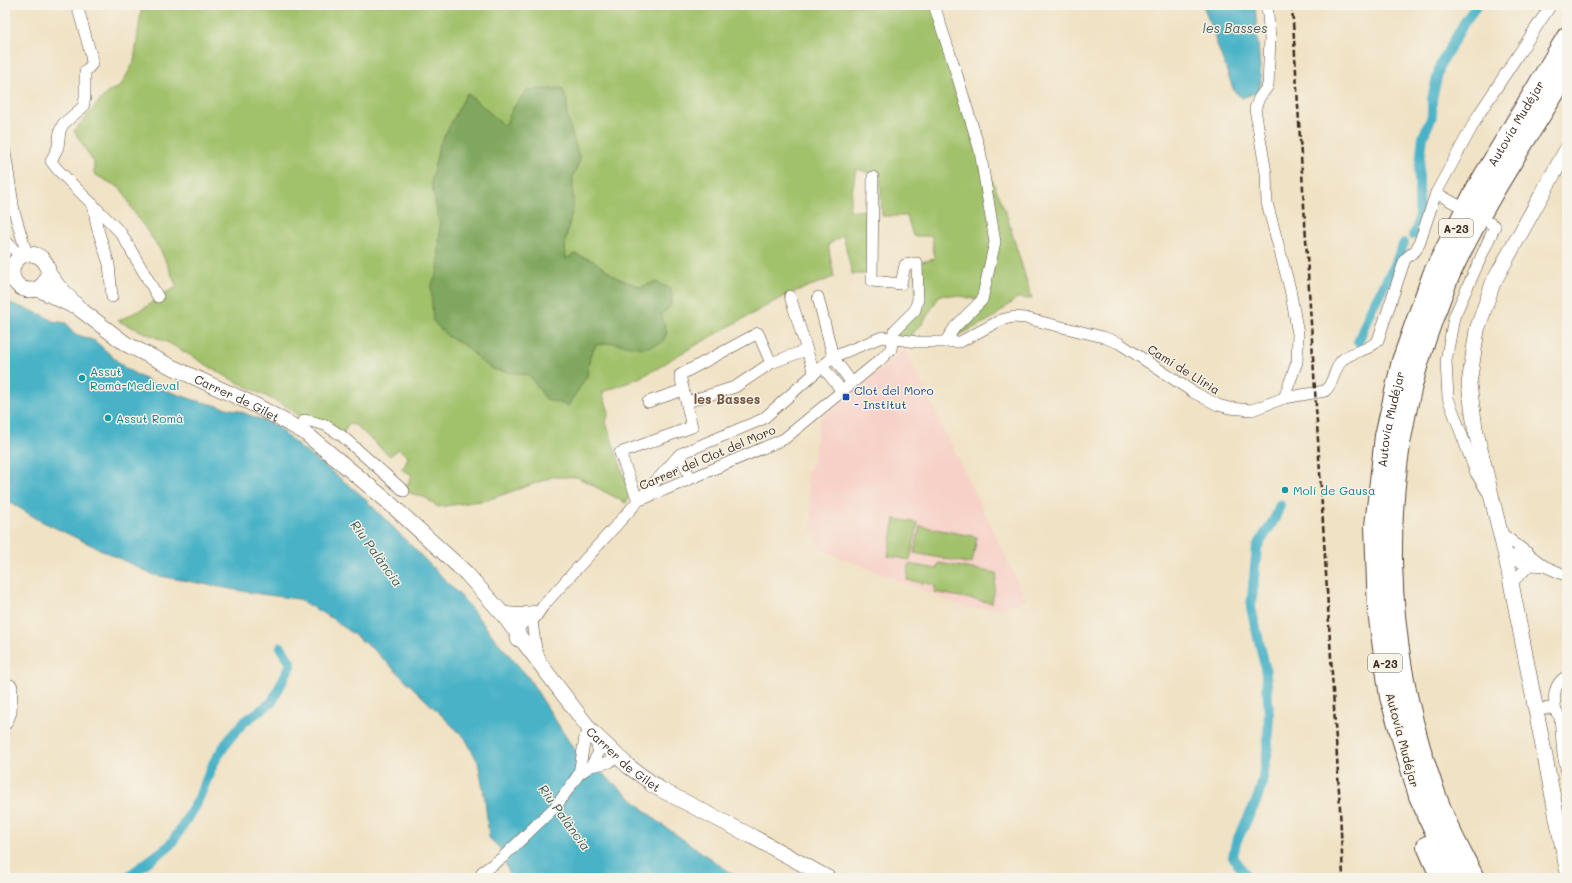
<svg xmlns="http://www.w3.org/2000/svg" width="1572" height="883" viewBox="0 0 1572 883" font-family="Mali,sans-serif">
<rect width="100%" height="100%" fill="#f7f3e8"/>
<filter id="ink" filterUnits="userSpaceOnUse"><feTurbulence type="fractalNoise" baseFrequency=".025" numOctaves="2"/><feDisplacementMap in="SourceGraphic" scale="8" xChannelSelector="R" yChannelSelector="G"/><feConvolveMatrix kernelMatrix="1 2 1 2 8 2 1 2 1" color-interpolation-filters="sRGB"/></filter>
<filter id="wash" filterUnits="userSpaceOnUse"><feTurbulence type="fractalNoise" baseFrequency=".012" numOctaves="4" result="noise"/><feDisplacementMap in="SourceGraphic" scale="16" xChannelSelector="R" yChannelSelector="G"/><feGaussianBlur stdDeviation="0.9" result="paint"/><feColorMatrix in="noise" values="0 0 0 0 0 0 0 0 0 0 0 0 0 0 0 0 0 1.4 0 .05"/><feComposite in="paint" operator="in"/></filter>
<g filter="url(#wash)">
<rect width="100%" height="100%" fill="#f0e2c5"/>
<path fill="#f7d1c7" d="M 905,349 L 1026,599 L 1004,608 L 969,609 L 820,549 L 813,532 L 806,472 L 811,468 L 820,420 Z"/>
<g fill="#a1c16a" stroke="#6e7644">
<path d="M 142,5 L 934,5 L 980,151 L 1006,213 L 1032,299 L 1017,298 L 993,318 L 945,342 L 982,300 L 959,296 L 940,295 L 922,324 L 906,340 L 894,339 L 915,310 L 917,263 L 934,259 L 932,236 L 913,236 L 907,216 L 882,216 L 880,176 L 856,169 L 849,210 L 869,211 L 868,274 L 852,274 L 843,235 L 828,245 L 834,277 L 786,295 L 673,358 C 653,373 627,384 602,392 L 609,412 L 606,422 L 630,494 L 626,503 L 577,477 L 553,477 L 487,500 L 438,507 L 426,498 L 404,491 L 412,475 L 401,469 L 405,465 L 408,457 L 399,449 L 390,456 L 355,425 L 348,424 L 342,436 L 305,420 L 286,406 L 229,378 L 171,344 L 118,321 L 146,307 L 158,297 L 177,287 L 161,251 L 132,209 L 126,196 L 120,188 L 94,174 L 94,163 L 74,131 L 102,98 L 109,91 L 120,87 L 134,62 Z"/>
<path d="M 895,519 L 918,523 L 910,560 L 888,556 Z"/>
<path d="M 920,526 L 977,537 L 972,564 L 914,553 Z"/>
<path d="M 939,563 L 997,573 L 992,603 L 934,592 L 935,585 L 907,580 L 909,564 L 937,569 Z"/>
</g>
<path fill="#80a75e" stroke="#5e683e" d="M 562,88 L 567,101 L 567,117 L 580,160 L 573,177 L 573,208 L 565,242 L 566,259 L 575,254 L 594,261 L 617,278 L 641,287 L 655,282 L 671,289 C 673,303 673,306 661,314 L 667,333 L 662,343 L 644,348 L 612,343 L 596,345 L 590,356 L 587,376 L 568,406 L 546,399 L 529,375 L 495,370 L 483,363 L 467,347 L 447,336 L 433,321 L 431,286 L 438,272 L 440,225 L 431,183 L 439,146 L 467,93 L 505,126 L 513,108 L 527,90 Z"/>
<g fill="#49b2c7" stroke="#426e72">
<path d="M 1203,5 L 1255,5 L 1261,83 L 1258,92 L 1242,98 L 1234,91 Z"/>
<path d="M 5,301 L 43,315 L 52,321 L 66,323 L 73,333 L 95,341 L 125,368 L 162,389 L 194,400 L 239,411 L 275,425 L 297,445 L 359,493 L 461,596 L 496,640 L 528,677 L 573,748 L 661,824 L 738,878 L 511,878 L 499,847 L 489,838 L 485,799 L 478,762 L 465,738 L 374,650 L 333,619 L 298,599 L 253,593 L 154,575 L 39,520 L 5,499 Z"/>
</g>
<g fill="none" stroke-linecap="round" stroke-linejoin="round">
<g stroke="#49b2c7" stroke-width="10">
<path d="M 1413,235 L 1418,225 L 1419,215 L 1419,171 L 1423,137 L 1432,116 L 1432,99 L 1440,65 L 1464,23 L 1477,5"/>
<path d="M 1358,342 L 1371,309 L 1394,267 L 1404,243"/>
<path d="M 126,878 L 169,846 L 177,835 L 198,800 L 214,762 L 229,739 L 244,722 L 272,702 L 291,664 L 281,647"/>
<path d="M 1248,878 L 1233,857 L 1236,842 L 1256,802 L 1261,787 L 1267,755 L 1269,715 L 1267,685 L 1265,666 L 1251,608 L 1257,547 L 1275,518 L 1280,505"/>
</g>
</g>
</g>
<g filter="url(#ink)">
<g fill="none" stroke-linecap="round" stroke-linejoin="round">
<g stroke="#564637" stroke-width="12">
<g id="street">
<path d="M 77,5 L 91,55 L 92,64 L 85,72 L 85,98 L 83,107 L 63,124 L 60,131 L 58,147 L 51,161 L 57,169 L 121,233 L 158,297"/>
<path d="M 934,5 L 956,72 L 980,151 L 995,242 L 982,300 L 955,327 L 945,342"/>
<path d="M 1267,5 L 1270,38 L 1268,86 L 1259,98 L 1255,109 L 1266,173 L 1267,203 L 1290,289 L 1298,334 L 1297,362 L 1284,398"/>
<path d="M 5,152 L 14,211 L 27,255"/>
<path d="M 1436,193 L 1456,204"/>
<path d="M 93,204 L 97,227 L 109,264 L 112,297"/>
<path d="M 5,240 L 21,257"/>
<path d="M 790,296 L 814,373"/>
<path d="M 818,297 L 833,357 L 852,383"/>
<path d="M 822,366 L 842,391"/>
<path d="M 648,402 L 683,390"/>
<path d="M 687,402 L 735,387 L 771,363 L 806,350"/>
<path d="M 297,429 L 305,420 L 325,425 L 342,436 L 404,491"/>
<path d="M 680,454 L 690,478"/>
<path d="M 1487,491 L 1476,473 L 1448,398 L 1446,361 L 1454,317 L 1495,226 L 1490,223"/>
<path d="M 643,499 L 784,439 L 880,360 L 891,349 L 894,331 L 915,310 L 918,299 L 917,263 L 905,265 L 901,284 L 872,281 L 873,177"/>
<path d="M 638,501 L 620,453 L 692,427 L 680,375 L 758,333 L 771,363"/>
<path d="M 1500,532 L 1544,566 L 1530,565 L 1511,583"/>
<path d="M 1528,553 L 1506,557 L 1530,565"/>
<path d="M 1544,566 L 1567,576"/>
<path d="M 501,612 L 527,614 L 533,611"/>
<path d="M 540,659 L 536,649 L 532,622 L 543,606 L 631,509 L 680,454 L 763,419 L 833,357 L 882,337 L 917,342 L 960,342 L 1001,320 L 1013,317 L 1025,318 L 1103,337 L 1119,343 L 1193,392 L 1218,405 L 1229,408 L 1252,410 L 1284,398 L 1325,391 C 1334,383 1335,367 1342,360 C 1353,350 1368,352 1378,340 L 1405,259 L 1416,250 L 1420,241 L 1436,193 L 1479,114 L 1551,5"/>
<path d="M 1536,709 L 1553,708 L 1560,717 L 1563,755 L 1567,772"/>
<path d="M 1556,712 C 1553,697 1553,684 1567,676"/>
<path d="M 589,736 L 596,743 L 599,752 L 591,766"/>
<path d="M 585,737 L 579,774 L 591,766 L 610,762"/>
<path d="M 484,878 L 482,872 L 502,858 L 557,805 L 579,774"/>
</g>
</g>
<g stroke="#564637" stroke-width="16">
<g id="secondary">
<path d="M 1567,149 L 1493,283 L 1477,330 L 1469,384 L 1475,428 L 1506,557 L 1567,869"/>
<circle cx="30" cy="272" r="18"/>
<path id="s1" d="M 49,274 L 58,286 L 81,310 L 126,344 L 172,367 L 255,405 L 304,432 L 385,499 L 466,573 L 501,612 L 591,731 L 628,766 L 660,789"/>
<path d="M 38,289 L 71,305"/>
<path d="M 518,639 L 517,628 L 527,614"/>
<path d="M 5,722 L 9,712 L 10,687"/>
<path d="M 652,785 L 753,837 L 828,878"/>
</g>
</g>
<g stroke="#564637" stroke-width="22">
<g id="highway">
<path d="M 1427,846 L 1441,878"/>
<path id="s2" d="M 1456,878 L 1419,796 L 1390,697 L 1378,612 L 1375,526 L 1385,436 L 1402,361 L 1433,274 L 1475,191 L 1567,37"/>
<path d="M 1474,878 C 1463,856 1451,835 1442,812 C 1380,654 1374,477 1433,318 C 1439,303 1444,288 1450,274 C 1483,203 1527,138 1567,72"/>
</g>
</g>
<use href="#street" stroke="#fff" stroke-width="11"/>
<use href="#secondary" stroke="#fff" stroke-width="15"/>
<use href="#highway" stroke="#fff" stroke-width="20"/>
<path stroke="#3b2a1e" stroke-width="2.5" stroke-dasharray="6 3" stroke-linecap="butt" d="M 1292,5 L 1340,808 L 1343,878"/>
</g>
</g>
<g fill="#0f9aa8" stroke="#f7f3e8" stroke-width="1.5">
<circle cx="82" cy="378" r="4"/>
<circle cx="108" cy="418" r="4"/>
<circle cx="1285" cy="490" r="4"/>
</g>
<rect fill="#1a4fb4" stroke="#f7f3e8" stroke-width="1.5" x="842" y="393" width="8" height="8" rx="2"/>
<g text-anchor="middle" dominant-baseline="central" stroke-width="3" stroke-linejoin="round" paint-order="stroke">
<g fill="#f7f3e8" stroke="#73665b" stroke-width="1">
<rect x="1439" y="219" width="34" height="18" rx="3"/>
<rect x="1368" y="654" width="34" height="18" rx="3"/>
</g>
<g font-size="11" font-weight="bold" fill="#3b2a1e">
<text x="1456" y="228">A-23</text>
<text x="1385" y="663">A-23</text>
</g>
<g font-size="12" fill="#3b2a1e" stroke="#f7f3e8">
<text stroke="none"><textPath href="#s2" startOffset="797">Autovía Mudéjar</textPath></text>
<text transform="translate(1184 369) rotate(32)">Camí de Llíria</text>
<text stroke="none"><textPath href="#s1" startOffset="228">Carrer de Gilet</textPath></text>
<text stroke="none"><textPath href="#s2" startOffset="473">Autovía Mudéjar</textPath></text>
<text transform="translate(707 457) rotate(-23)">Carrer del Clot del Moro</text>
<text transform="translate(1403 740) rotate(75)">Autovía Mudéjar</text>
<text stroke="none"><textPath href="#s1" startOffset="763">Carrer de Gilet</textPath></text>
</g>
<g font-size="12" fill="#0d838f" stroke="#f7f3e8" text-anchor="start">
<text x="90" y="371">Assut<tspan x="90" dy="14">Romà-Medieval</tspan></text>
<text x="116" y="418">Assut Romà</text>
<text x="1293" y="490">Molí de Gausa</text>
</g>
<g font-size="12" fill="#164399" stroke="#f7f3e8" text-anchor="start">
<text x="854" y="390">Clot del Moro<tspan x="854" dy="14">- Institut</tspan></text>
</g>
<g font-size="13" font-style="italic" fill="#405a59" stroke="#f7f3e8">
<text x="1235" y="27">les Basses</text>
<text transform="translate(377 553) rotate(54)">Riu Palància</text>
<text transform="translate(565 817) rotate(54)">Riu Palància</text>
</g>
<g font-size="13" font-weight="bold" fill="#745441" stroke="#f7f3e8">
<text x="727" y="398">les Basses</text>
</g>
</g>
<rect width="1572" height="883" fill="none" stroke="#f7f3e8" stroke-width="20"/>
</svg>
